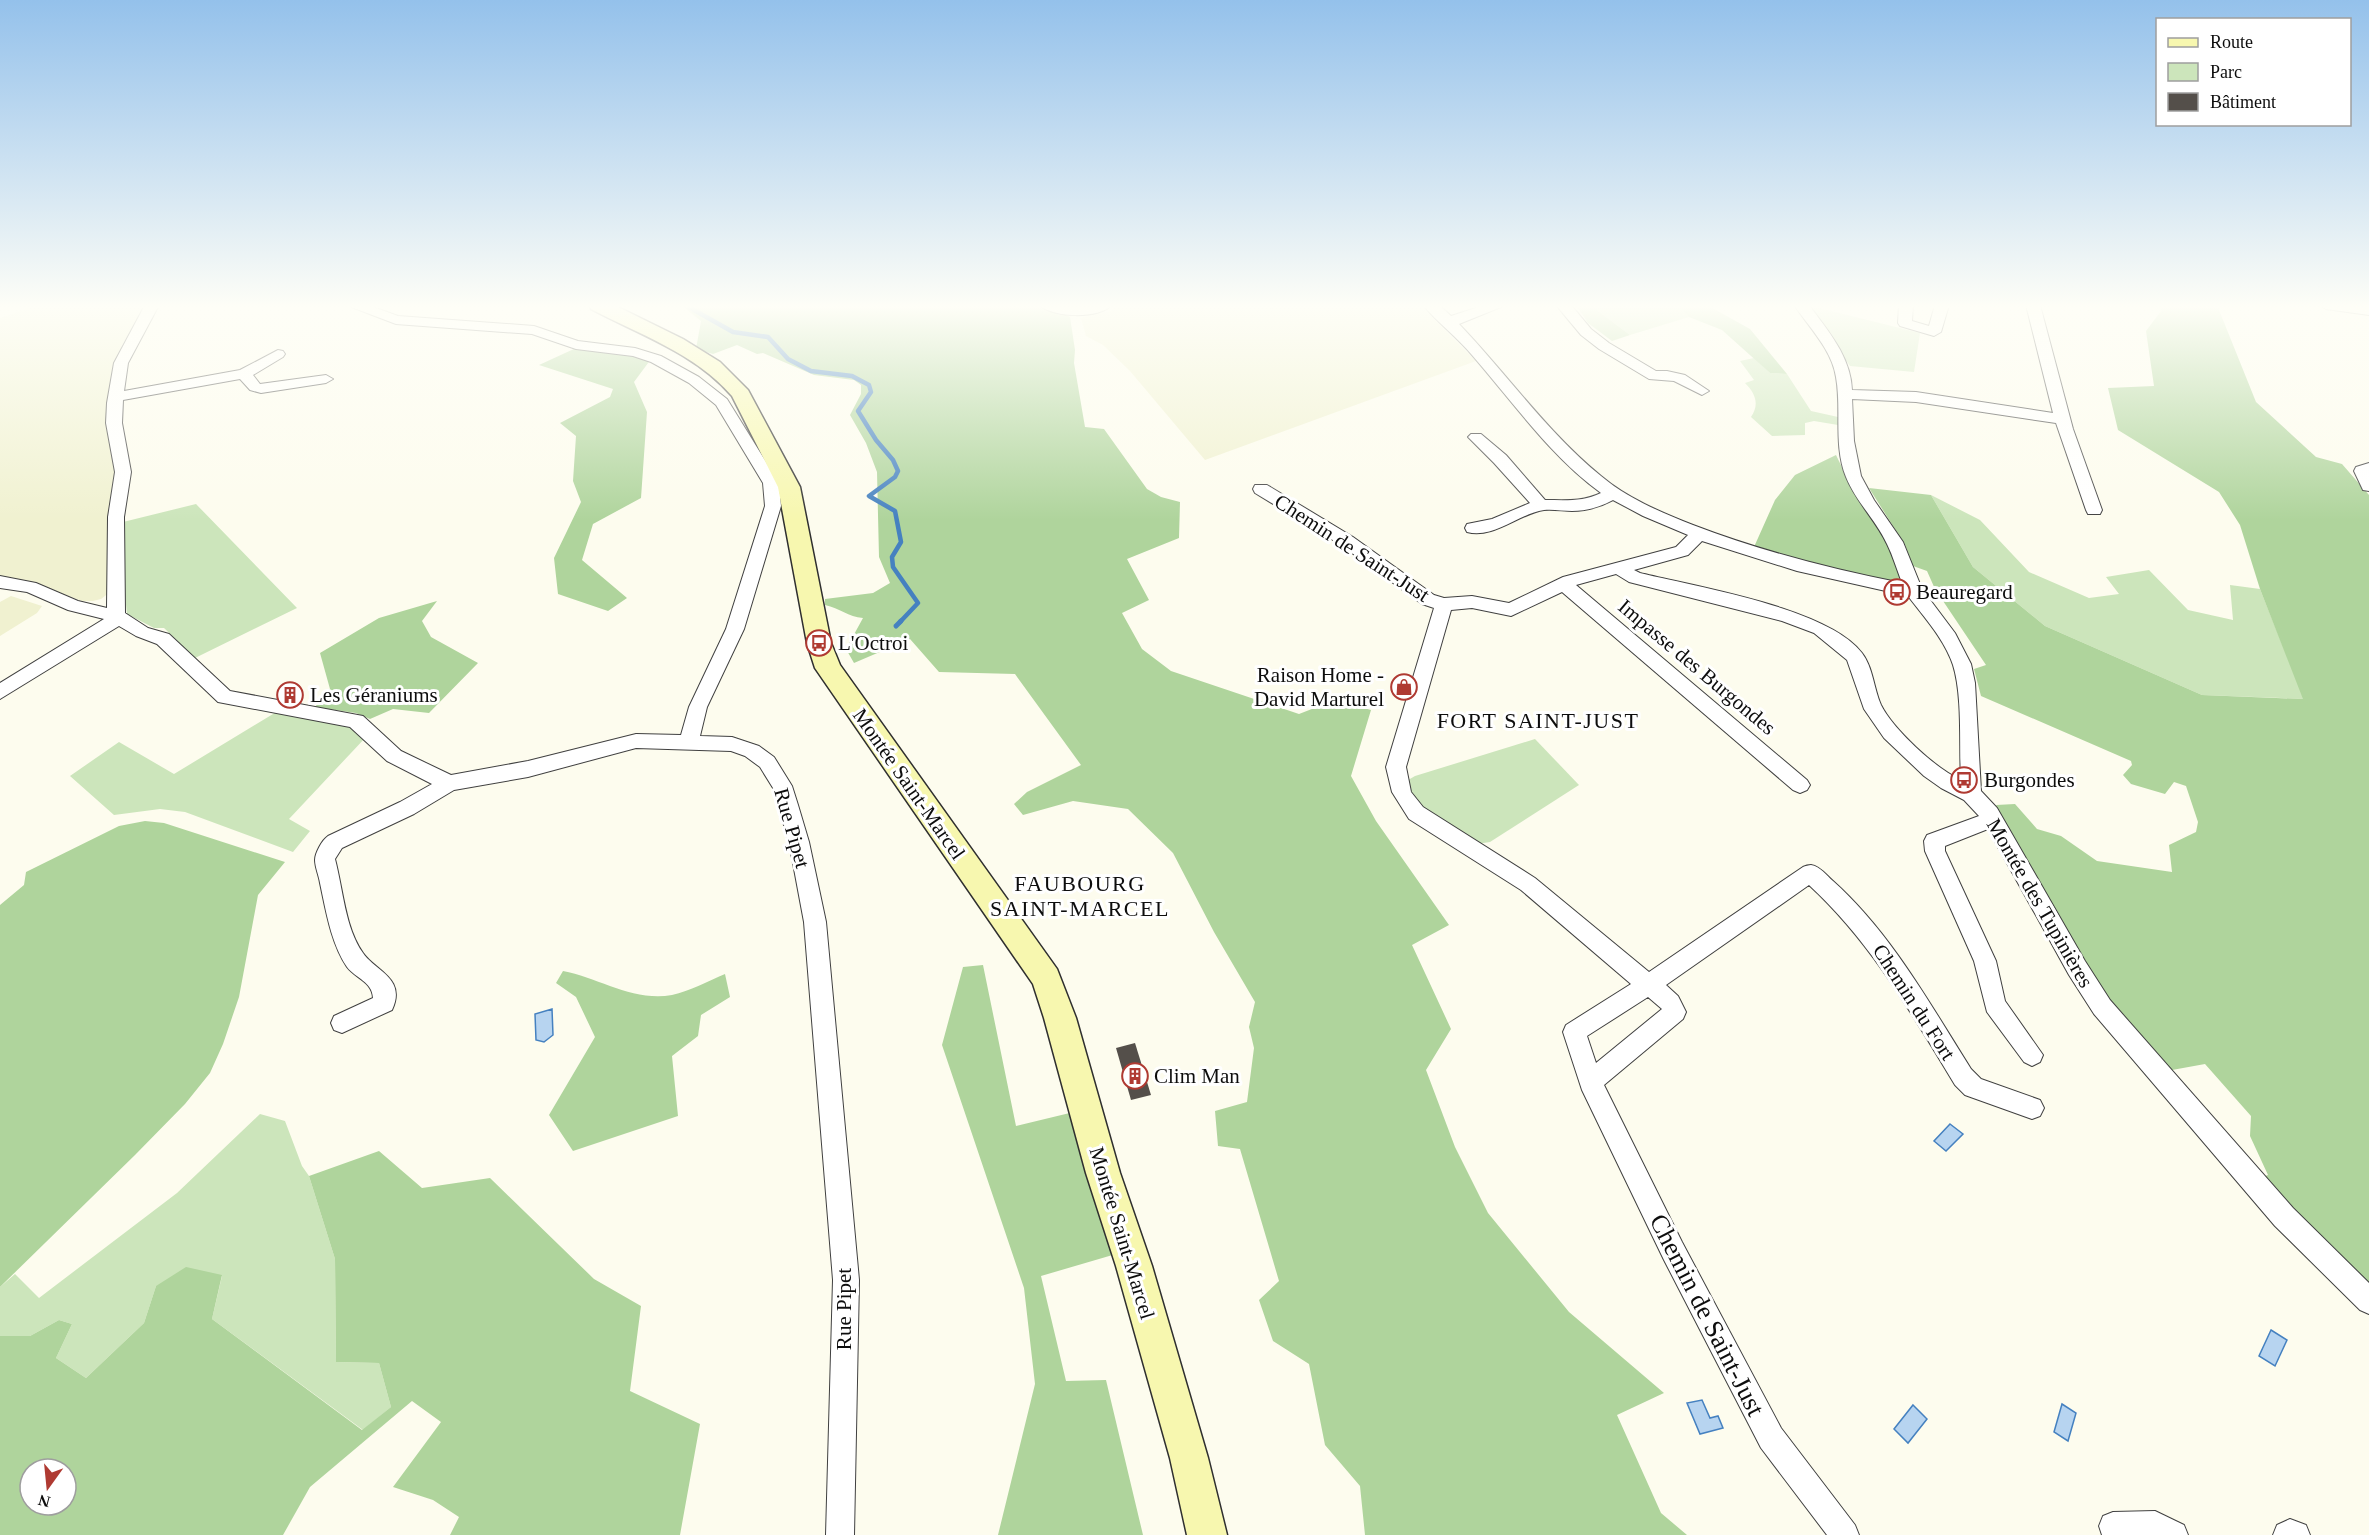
<svg xmlns="http://www.w3.org/2000/svg" width="2369" height="1535" viewBox="0 0 2369 1535" font-family="Georgia,serif">
<rect width="100%" height="100%" fill="#fdfcee"/>
<g fill="#f0f1d0">
<path d="M 37,305 L 147,305 L 122,345 L 114,372 L 118,464 L 110,592 L 101,599 L 93,601 L 82,601 L 32,582 L 0,576 L 0,318 Z"/>
<path d="M 1116,305 L 1420,305 L 1476,361 L 1205,460 L 1130,371 L 1103,345 L 1086,336 L 1081,318 L 1111,311 Z"/>
<path d="M 11,596 L 42,606 L 37,613 L 0,636 L 0,602 Z"/>
</g>
<g fill="#cce5bb">
<path d="M 1595,305 L 1677,305 L 1689,317 L 1630,335 L 1598,311 Z"/>
<path d="M 1807,305 L 1920,333 L 1914,372 L 1850,366 Z"/>
<path d="M 1754,358 L 1770,373 L 1787,374 L 1811,411 L 1838,417 L 1838,425 L 1814,421 L 1805,423 L 1805,435 L 1772,436 L 1751,417 C 1760,404 1755,393 1745,383 L 1754,380 L 1740,361 Z"/>
<path d="M 1931,495 L 1980,520 L 2029,572 L 2089,598 L 2119,594 L 2106,577 L 2149,570 L 2188,610 L 2233,620 L 2230,585 L 2260,589 L 2304,699 L 2202,695 L 2045,626 L 1973,567 Z"/>
<path d="M 196,504 L 297,608 L 195,658 L 164,628 L 154,628 L 127,614 L 123,577 L 123,522 Z"/>
<path d="M 278,711 L 342,721 L 366,737 L 289,819 L 310,831 L 293,852 L 185,812 L 160,809 L 114,815 L 70,776 L 119,742 L 174,774 Z"/>
<path d="M 1535,739 L 1579,785 L 1490,842 L 1477,844 L 1413,803 L 1403,783 L 1415,776 Z"/>
<path d="M 260,1114 L 285,1121 L 302,1166 L 309,1176 L 335,1259 L 336,1362 L 379,1363 L 391,1407 L 363,1430 L 212,1319 L 222,1276 L 156,1286 L 144,1323 L 86,1378 L 56,1358 L 72,1324 L 59,1320 L 30,1336 L 0,1336 L 0,1287 L 15,1274 L 39,1298 L 177,1193 Z"/>
</g>
<g fill="#afd49c" fill-rule="evenodd">
<path d="M 681,305 L 1048,305 L 1070,317 L 1075,350 L 1074,363 L 1085,427 L 1104,429 L 1147,489 L 1161,497 L 1180,502 L 1179,538 L 1127,559 L 1149,600 L 1122,613 L 1142,649 L 1171,671 L 1299,714 L 1335,700 L 1371,710 L 1351,776 L 1376,821 L 1449,925 L 1412,945 L 1451,1029 L 1426,1070 L 1455,1147 L 1488,1213 L 1569,1312 L 1664,1393 L 1617,1415 L 1661,1513 L 1687,1535 L 1365,1535 L 1360,1486 L 1325,1445 L 1309,1364 L 1273,1341 L 1259,1300 L 1279,1281 L 1240,1149 L 1218,1146 L 1215,1111 L 1247,1102 L 1254,1048 L 1249,1027 L 1255,1002 L 1214,932 L 1173,853 L 1128,809 L 1073,801 L 1023,815 L 1014,804 L 1027,792 L 1081,765 L 1015,674 L 939,672 L 910,639 L 854,663 L 846,649 L 863,618 C 848,617 840,608 825,605 L 825,599 L 873,593 L 890,583 L 879,557 L 877,472 L 866,443 L 850,415 L 861,394 L 861,385 L 854,380 L 814,375 L 763,353 L 757,354 L 737,345 L 713,354 L 696,349 L 701,321 Z"/>
<path d="M 1576,305 L 1595,305 L 1598,311 L 1630,335 L 1612,341 L 1588,323 Z"/>
<path d="M 1677,305 L 1707,305 L 1750,329 L 1787,374 L 1770,373 L 1722,330 L 1689,317 Z"/>
<path d="M 2160,305 L 2217,305 L 2256,402 L 2316,457 L 2342,464 L 2369,495 L 2369,1289 L 2260,1178 L 2268,1175 L 2250,1136 L 2251,1116 L 2205,1064 L 2172,1070 L 2124,1021 L 2103,993 L 2010,834 L 1996,805 L 2015,804 L 2037,829 L 2061,836 L 2097,861 L 2172,872 L 2169,845 L 2196,832 L 2198,822 L 2186,786 L 2174,782 L 2165,794 L 2131,784 L 2123,775 L 2132,765 L 2131,761 L 1981,696 L 1974,669 L 1986,665 L 1935,589 L 1927,571 L 1913,566 L 1905,545 L 1869,488 L 1931,495 L 1973,567 L 2045,626 L 2202,695 L 2303,699 L 2260,589 L 2240,525 L 2219,492 L 2118,430 L 2108,388 L 2154,386 L 2146,331 L 2161,311 Z"/>
<path d="M 576,348 L 629,354 L 651,359 L 634,382 L 647,412 L 641,498 L 593,524 L 582,560 L 627,598 L 608,611 L 558,594 L 554,558 L 581,502 L 573,481 L 576,436 L 560,423 L 610,397 L 613,389 L 539,365 Z"/>
<path d="M 1836,455 L 1855,494 L 1892,547 L 1901,584 L 1867,578 L 1754,547 L 1775,500 L 1795,475 Z"/>
<path d="M 437,601 L 422,621 L 431,637 L 478,663 L 429,713 L 393,709 L 370,719 L 356,713 L 315,707 L 330,689 L 320,653 L 379,618 Z"/>
<path d="M 145,821 L 164,823 L 285,862 L 258,895 L 239,997 L 223,1044 L 210,1073 L 185,1104 L 135,1155 L 0,1287 L 0,905 L 24,885 L 26,872 L 119,826 Z"/>
<path d="M 983,965 L 1016,1126 L 1078,1111 L 1116,1254 L 1041,1276 L 1066,1381 L 1106,1380 L 1143,1535 L 998,1535 L 1035,1384 L 1024,1288 L 942,1045 L 963,967 Z"/>
<path d="M 563,971 C 599,978 634,1002 672,995 C 690,991 708,981 725,974 L 730,997 L 701,1015 L 698,1036 L 672,1056 L 678,1116 L 573,1151 L 549,1115 L 595,1037 L 576,997 L 556,983 Z"/>
<path d="M 379,1151 L 422,1188 L 490,1178 L 594,1279 L 641,1306 L 630,1391 L 700,1424 L 680,1535 L 450,1535 L 459,1517 L 433,1500 L 393,1487 L 441,1422 L 412,1401 L 310,1487 L 283,1535 L 0,1535 L 0,1336 L 30,1336 L 59,1320 L 72,1324 L 56,1358 L 86,1378 L 144,1323 L 156,1286 L 186,1267 L 222,1275 L 212,1319 L 362,1430 L 391,1407 L 379,1363 L 336,1362 L 335,1259 L 309,1176 ZM 30,1469 L 66,1469 L 66,1505 L 30,1505 Z"/>
</g>
<g fill="#b7d4f0" stroke="#4581c0" stroke-width="1.5">
<path d="M 552,1009 L 553,1035 L 544,1042 L 536,1040 L 535,1014 Z"/>
<path d="M 1950,1124 L 1963,1134 L 1946,1151 L 1934,1141 Z"/>
<path d="M 2271,1330 L 2287,1340 L 2275,1366 L 2259,1356 Z"/>
<path d="M 1702,1400 L 1710,1418 L 1718,1416 L 1723,1428 L 1700,1434 L 1687,1403 Z"/>
<path d="M 2062,1404 L 2076,1413 L 2068,1441 L 2054,1432 Z"/>
<path d="M 1913,1405 L 1927,1419 L 1908,1443 L 1894,1429 Z"/>
</g>
<g fill="none" stroke-linecap="round" stroke-linejoin="round">
<path stroke="#4581c0" stroke-width="4.5" d="M 685,305 L 733,332 L 768,337 L 788,359 L 811,371 L 852,376 L 869,385 L 871,392 L 858,411 L 876,440 L 893,460 L 898,471 L 895,477 L 869,496 L 895,511 L 901,542 L 892,557 L 893,567 L 918,603 L 900,622"/>
<path stroke="#4581c0" stroke-width="5" d="M 896,626 L 901,621"/>
</g>
<path fill="#544f4a" d="M 1135,1043 L 1151,1095 L 1131,1100 L 1116,1048 Z"/>
<g fill="none" stroke-linecap="round" stroke-linejoin="round">
<g stroke="#404040" stroke-width="2">
<g id="minor">
<path d="M 145,305 L 159,305 L 128,363 L 124,391 L 240,370 L 278,350 L 283,351 L 285,354 L 283,357 L 253,375 L 260,384 L 326,375 L 333,379 L 326,383 L 261,393 L 250,390 L 240,379 L 123,400 L 122,423 L 131,472 L 124,517 L 125,613 L 148,628 L 169,634 L 230,691 L 363,716 L 401,751 L 451,775 L 528,761 L 636,734 L 681,735 L 689,707 L 726,629 L 765,506 L 763,483 L 716,405 L 689,383 L 651,362 L 633,356 L 576,349 L 532,334 L 396,324 L 346,305 L 368,305 L 398,316 L 534,326 L 578,341 L 635,348 L 661,356 L 699,377 L 727,399 L 779,483 L 781,506 L 744,629 L 707,707 L 700,736 L 732,737 L 759,746 L 774,757 L 792,786 L 798,805 L 809,842 L 826,922 L 859,1280 L 854,1535 L 826,1535 L 833,1280 L 804,922 L 789,842 L 773,788 L 760,767 L 745,756 L 731,751 L 636,748 L 528,777 L 454,790 L 414,814 L 342,848 L 335,859 C 343,889 345,928 363,953 C 375,971 407,978 392,1010 L 342,1033 L 334,1030 L 331,1023 L 334,1016 L 373,998 C 372,981 356,979 347,967 C 331,943 326,911 320,883 C 319,876 315,867 315,860 C 315,853 322,840 328,836 L 400,802 L 432,784 L 387,761 L 350,727 L 218,702 L 157,644 L 136,636 L 119,626 L 0,699 L 0,683 L 104,619 L 68,610 L 27,592 L 0,588 L 0,576 L 36,583 L 78,601 L 107,608 L 108,517 L 115,472 L 106,423 L 107,403 L 114,363 Z"/>
<path d="M 1039,305 L 1112,305 C 1098,319 1054,318 1039,305 Z"/>
<path d="M 1423,305 L 1439,305 L 1451,316 L 1485,305 L 1506,305 L 1459,324 C 1507,374 1547,432 1601,476 C 1627,498 1660,512 1693,525 C 1761,551 1831,569 1902,583 C 1897,570 1893,556 1887,544 C 1876,520 1856,502 1846,477 C 1833,445 1842,409 1836,377 C 1832,350 1809,327 1794,305 L 1809,305 C 1828,331 1851,357 1852,390 L 1916,392 L 2053,413 L 2026,305 L 2040,305 L 2073,429 L 2102,510 L 2100,514 L 2088,514 L 2086,510 L 2056,423 L 1916,402 L 1852,399 L 1854,441 L 1861,476 L 1874,500 L 1903,542 L 1922,589 L 1955,633 L 1971,664 L 1975,683 L 1981,791 L 1997,808 L 2085,961 L 2110,1000 L 2293,1208 L 2369,1283 L 2369,1314 L 2360,1310 L 2275,1226 L 2094,1014 L 2069,975 L 1988,829 L 1945,846 L 1945,851 L 1996,961 L 2005,1001 L 2043,1055 L 2040,1062 L 2032,1066 L 2024,1062 L 1987,1012 L 1974,961 L 1925,851 L 1924,841 L 1927,835 L 1979,816 L 1964,800 L 1941,788 L 1924,776 L 1884,738 L 1864,709 L 1847,660 L 1814,633 L 1782,621 L 1629,582 L 1616,574 L 1576,585 L 1807,780 L 1810,785 L 1807,790 L 1800,793 L 1793,790 L 1562,592 L 1511,616 L 1472,608 L 1451,610 L 1406,767 L 1411,792 L 1423,807 L 1535,878 L 1649,972 L 1803,867 C 1805,866 1809,865 1811,865 C 1820,866 1827,876 1833,881 C 1891,933 1930,1004 1971,1069 L 1981,1079 L 2040,1100 L 2044,1108 L 2040,1116 L 2032,1119 L 1965,1095 L 1955,1085 C 1912,1014 1871,942 1809,885 L 1666,985 L 1678,996 L 1686,1012 L 1683,1019 L 1604,1085 L 1682,1242 L 1781,1428 L 1855,1525 L 1859,1535 L 1827,1535 L 1761,1448 L 1664,1260 L 1582,1090 L 1563,1032 L 1566,1025 L 1631,984 L 1521,890 L 1409,819 L 1392,792 L 1386,767 L 1434,608 L 1422,604 L 1341,545 L 1255,493 L 1253,489 L 1255,485 L 1267,485 L 1353,537 L 1434,595 L 1444,598 L 1472,596 L 1509,603 L 1563,577 L 1676,547 L 1688,535 L 1643,516 L 1613,500 C 1600,507 1587,511 1572,511 C 1563,511 1553,509 1544,510 C 1518,514 1494,539 1467,532 L 1465,528 L 1467,524 L 1492,519 L 1530,503 L 1494,463 L 1468,437 L 1471,434 L 1481,434 L 1506,455 L 1545,500 C 1565,500 1583,502 1601,493 C 1550,456 1513,402 1472,355 C 1457,337 1438,323 1423,305 ZM 1702,541 L 1797,571 L 1908,596 C 1924,617 1945,640 1953,665 C 1963,697 1959,746 1961,780 C 1936,769 1893,729 1881,705 C 1874,690 1873,667 1862,653 C 1828,608 1697,587 1640,573 L 1634,570 L 1688,555 ZM 1648,997 L 1662,1009 L 1596,1063 L 1587,1036 Z"/>
<path d="M 1556,305 L 1571,305 L 1591,329 L 1609,343 L 1656,371 L 1667,371 L 1685,375 L 1709,391 L 1702,395 L 1674,381 L 1649,379 L 1599,349 L 1581,335 Z"/>
<path d="M 1899,305 L 1913,305 L 1912,321 L 1929,326 L 1935,305 L 1949,305 L 1941,332 L 1934,336 L 1900,326 L 1898,323 Z"/>
<path d="M 2319,305 L 2369,307 L 2369,315 L 2326,309 Z"/>
<path d="M 2369,463 L 2369,491 L 2363,490 L 2354,471 L 2356,467 Z"/>
<path d="M 2155,1511 L 2184,1525 L 2188,1535 L 2102,1535 L 2099,1526 L 2103,1516 L 2113,1512 Z"/>
<path d="M 2290,1519 L 2306,1525 L 2310,1535 L 2273,1535 L 2277,1525 Z"/>
</g>
</g>
<g stroke="#2f2f2f" stroke-width="3">
<path id="secondary" d="M 589,305 L 614,305 L 683,339 L 720,362 L 748,390 L 800,487 L 831,643 L 840,665 L 1057,969 L 1076,1018 L 1120,1173 L 1152,1266 L 1208,1458 L 1227,1535 L 1187,1535 L 1170,1458 L 1116,1266 L 1086,1173 L 1044,1018 L 1033,984 L 815,668 L 807,643 L 778,487 L 732,396 C 695,353 640,335 591,309 Z"/>
</g>
<use href="#minor" fill="#fff" fill-rule="evenodd"/>
<use href="#secondary" fill="#f7f7af" fill-rule="evenodd"/>
</g>
<linearGradient id="sky" x2="0" y2="1"><stop stop-color="#94c1eb"/><stop offset="0.59" stop-color="#fefef7"/><stop offset="1" stop-color="#fefef7" stop-opacity="0"/></linearGradient>
<rect width="2369" height="520" fill="url(#sky)"/>
<defs>
<g id="bus-ring" transform="scale(1.35)"><circle r="9.5" fill="#fff" stroke="#af3a32" stroke-width="1.5"/><path d="M-5-6H5V4H4V6H2V4H-2V6H-4V4H-5ZM-3.5-4V0h7V-4ZM-3.5 1.2v1.5H-2V1.2ZM2 1.2v1.5H3.5V1.2Z" fill="#af3a32"/></g>
<g id="shop-ring" transform="scale(1.35)"><circle r="9.5" fill="#fff" stroke="#af3a32" stroke-width="1.5"/><path d="M-5-2.5h2.3a2.7 3.5 0 0 1 5.4 0H5L5.5 6h-11ZM-1.5-2.5h3a1.5 2.3 0 0 0-3 0Z" fill="#af3a32"/></g>
<g id="building-ring" transform="scale(1.35)"><circle r="9.5" fill="#fff" stroke="#af3a32" stroke-width="1.5"/><path d="M-4-6H4V6H1V3H-1V6H-4ZM-2.5-4.3h1.7v1.8h-1.7ZM.8-4.3h1.7v1.8H.8ZM-2.5-1h1.7V.8h-1.7ZM.8-1h1.7V.8H.8Z" fill="#af3a32"/></g>
</defs>
<g fill-rule="evenodd">
<use href="#bus-ring" x="1897" y="592"/>
<use href="#bus-ring" x="819" y="643"/>
<use href="#shop-ring" x="1404" y="687"/>
<use href="#building-ring" x="290" y="695"/>
<use href="#bus-ring" x="1964" y="780"/>
<use href="#building-ring" x="1135" y="1076"/>
</g>
<g text-anchor="middle" dominant-baseline="central" stroke-width="6" stroke-linejoin="round" paint-order="stroke">
<g font-size="21" fill="#0d0d0d" stroke="#fff">
<text transform="translate(1352 548) rotate(33)">Chemin de Saint-Just</text>
<text transform="translate(1697 667) rotate(40)">Impasse des Burgondes</text>
<text transform="translate(909 784) rotate(55)">Montée Saint-Marcel</text>
<text transform="translate(792 828) rotate(74)">Rue Pipet</text>
<text transform="translate(2040 903) rotate(60)">Montée des Tupinières</text>
<text transform="translate(1914 1002) rotate(57)">Chemin du Fort</text>
<text transform="translate(1122 1233) rotate(73)">Montée Saint-Marcel</text>
<text transform="translate(844 1309) rotate(-90)">Rue Pipet</text>
</g>
<g font-size="21" fill="#0d0d0d" stroke="#fff" text-anchor="start">
<text x="1916" y="592">Beauregard</text>
<text x="838" y="643">L'Octroi</text>
<text x="1384" y="675" text-anchor="end">Raison Home -<tspan x="1384" dy="24">David Marturel</tspan></text>
<text x="310" y="695">Les Géraniums</text>
<text x="1984" y="780">Burgondes</text>
<text x="1154" y="1076">Clim Man</text>
</g>
<g font-size="22" letter-spacing="1.5" fill="#0d0d0d" stroke="#fff">
<text x="1538" y="720">FORT SAINT-JUST</text>
<text x="1080" y="883">FAUBOURG<tspan x="1080" dy="25">SAINT-MARCEL</tspan></text>
</g>
<g font-size="26" fill="#0d0d0d" stroke="#fff">
<text transform="translate(1707 1315) rotate(63)">Chemin de Saint-Just</text>
</g>
</g>
<rect x="2156" y="18" width="195" height="108" fill="#ffffff" stroke="#9e9e9e" stroke-width="1.5"/>
<rect x="2168" y="38" width="30" height="9" fill="#f7f7af" stroke="#9e9e9e" stroke-width="1.5"/>
<text x="2210" y="48" font-size="18" fill="#0d0d0d">Route</text>
<rect x="2168" y="63" width="30" height="18" fill="#cce5bb" stroke="#9e9e9e" stroke-width="1.5"/>
<text x="2210" y="78" font-size="18" fill="#0d0d0d">Parc</text>
<rect x="2168" y="93" width="30" height="18" fill="#544f4a" stroke="#9e9e9e" stroke-width="1.5"/>
<text x="2210" y="108" font-size="18" fill="#0d0d0d">Bâtiment</text>
<g transform="translate(48 1487) rotate(195)"><circle r="28" fill="#ffffff" stroke="#9e9e9e" stroke-width="1.5"/>
<path d="M0-4.5L10 22L0 15L-10 22Z" fill="#af3a32"/>
<text y="-9" font-size="16" font-weight="bold" text-anchor="middle" fill="#0d0d0d">N</text>
</g>
</svg>
